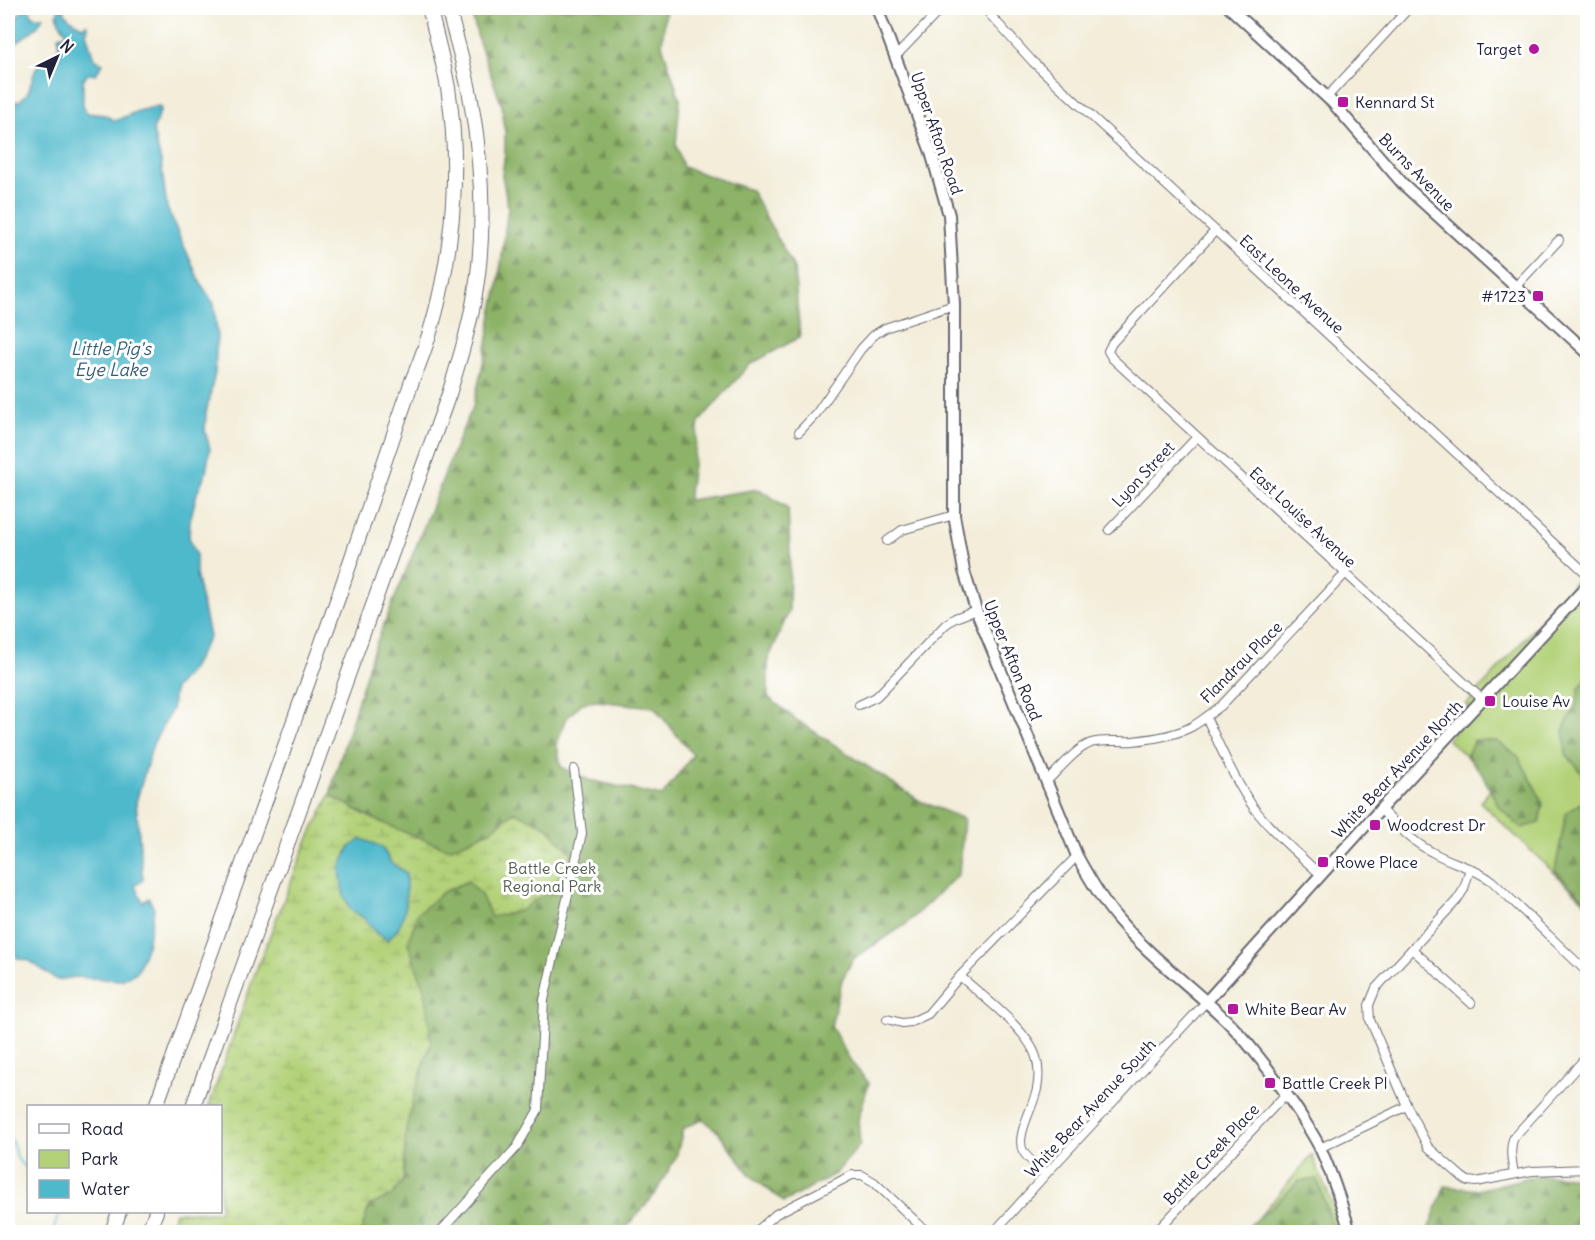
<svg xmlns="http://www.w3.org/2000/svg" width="1595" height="1240" viewBox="0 0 1595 1240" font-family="Delius,sans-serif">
<defs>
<pattern id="forest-firs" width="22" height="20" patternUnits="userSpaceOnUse" patternTransform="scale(1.5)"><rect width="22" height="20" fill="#8db368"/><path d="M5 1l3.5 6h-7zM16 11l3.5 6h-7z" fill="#739157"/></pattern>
<pattern id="wetland-marsh" width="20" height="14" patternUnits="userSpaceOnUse" patternTransform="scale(1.5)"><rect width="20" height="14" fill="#b2d178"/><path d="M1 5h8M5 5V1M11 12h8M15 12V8" fill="none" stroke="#99b369"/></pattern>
</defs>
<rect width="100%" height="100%" fill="#fff"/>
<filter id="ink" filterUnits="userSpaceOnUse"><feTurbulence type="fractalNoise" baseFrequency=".0167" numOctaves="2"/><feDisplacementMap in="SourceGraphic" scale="12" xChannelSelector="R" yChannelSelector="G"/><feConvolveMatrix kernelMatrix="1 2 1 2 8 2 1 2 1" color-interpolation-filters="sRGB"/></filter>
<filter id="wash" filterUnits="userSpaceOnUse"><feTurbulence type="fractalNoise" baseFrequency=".008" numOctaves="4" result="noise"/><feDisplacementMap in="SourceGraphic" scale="24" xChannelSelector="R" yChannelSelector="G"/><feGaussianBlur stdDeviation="1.35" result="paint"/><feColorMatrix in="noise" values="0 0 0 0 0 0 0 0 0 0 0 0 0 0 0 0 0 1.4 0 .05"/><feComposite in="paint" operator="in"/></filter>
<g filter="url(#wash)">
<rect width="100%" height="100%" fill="#f3edd9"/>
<g fill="#b2d178" stroke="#6a7a5a" stroke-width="1.5">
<path d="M 1587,569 L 1587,904 L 1480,802 L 1496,783 L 1447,739 L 1472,711 L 1466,705 Z"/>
<path d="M 1312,1155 L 1344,1232 L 1244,1232 L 1249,1229 Z"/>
</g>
<g fill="url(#forest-firs)" stroke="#586a52" stroke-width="1.5" fill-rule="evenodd">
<path d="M 470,8 L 666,8 L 662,45 L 680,99 L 676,145 L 683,167 L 751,190 L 794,268 L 800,337 L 749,365 L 699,422 L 688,500 L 759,489 L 788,508 L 790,553 L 789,611 L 768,660 L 768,697 L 798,721 L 920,801 L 964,819 L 959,874 L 905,925 L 853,959 L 842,980 L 831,1026 L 851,1062 L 869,1083 L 858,1120 L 860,1145 L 835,1174 L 784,1202 L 750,1175 L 719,1133 L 703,1119 L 683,1129 L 676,1157 L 655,1194 L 628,1226 L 614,1232 L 361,1232 L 369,1206 L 392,1195 L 403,1180 L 406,1128 L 415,1092 L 426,995 L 408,943 L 417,914 L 443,892 L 468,881 L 481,895 L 491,917 L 514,812 L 490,831 L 449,849 L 414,836 L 369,817 L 330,795 L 334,779 L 373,651 L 415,549 L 458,440 L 473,407 L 485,355 L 492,314 L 498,287 L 508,207 L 502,175 L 505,153 L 505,134 L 502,106 L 479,42 ZM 597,701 L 654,707 L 693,755 L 662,796 L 589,780 L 561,767 L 557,745 L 565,720 L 582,703 Z"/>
<path d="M 1587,678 L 1587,902 L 1555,871 L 1566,813 L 1585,800 L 1583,774 L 1566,754 L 1564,728 L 1576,706 L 1579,688 Z"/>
<path d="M 1474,740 L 1496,741 L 1518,756 L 1533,783 L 1543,804 L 1539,823 L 1521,828 L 1499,807 L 1482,774 L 1467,755 Z"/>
<path d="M 1538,1175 L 1587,1178 L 1587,1232 L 1427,1232 L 1445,1186 L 1478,1190 Z"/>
<path d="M 1317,1179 L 1335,1232 L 1240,1232 L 1271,1208 L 1299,1181 Z"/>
</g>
<path fill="url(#wetland-marsh)" stroke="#6a7a5a" stroke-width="1.5" fill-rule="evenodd" d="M 330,795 L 369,817 L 414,836 L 449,849 L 490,831 L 514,812 L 545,825 L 572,854 L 552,888 L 520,911 L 491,917 L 481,895 L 468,881 L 443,892 L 417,914 L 408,943 L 426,995 L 431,1043 L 415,1092 L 406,1128 L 403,1180 L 392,1195 L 369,1206 L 361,1232 L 169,1232 L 175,1212 L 220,1212 L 220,1106 L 209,1106 L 255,973 L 306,844 ZM 382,847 L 391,863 L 406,873 L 377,934 L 365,919 L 350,909 Z"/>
<g fill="#4fb9cc" stroke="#386e84" stroke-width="1.5">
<path d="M 26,8 L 29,8 L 33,17 L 43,17 L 38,26 L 8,50 L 8,21 L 13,20 Z"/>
<path d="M 59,8 L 66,8 L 64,11 L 68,17 L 83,27 L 86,24 L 88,28 L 86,33 L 94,59 L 103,63 L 96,74 L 88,74 L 83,80 L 83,105 L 87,113 L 105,115 L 115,121 L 138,111 L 158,106 L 161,109 L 153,131 L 161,162 L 167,208 L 201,284 L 214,304 L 217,334 L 215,373 L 206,413 L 205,431 L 210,449 L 206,472 L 197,493 L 190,521 L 189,537 L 196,555 L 196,574 L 209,637 L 191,670 L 174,689 L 172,709 L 153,744 L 136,802 L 143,880 L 135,886 L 143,902 L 149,898 L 154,909 L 147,945 L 137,972 L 121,980 L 76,977 L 57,980 L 28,960 L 19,959 L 8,949 L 8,99 L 18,102 C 34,90 28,84 36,69 C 40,59 52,58 57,50 C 61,45 59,41 58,36 L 67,34 C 62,24 54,20 59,8 Z"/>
<path d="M 362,839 L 382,847 L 391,863 L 406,873 C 406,901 409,920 388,940 L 377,934 L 365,919 L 350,909 L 343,893 L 340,869 L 349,848 Z"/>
</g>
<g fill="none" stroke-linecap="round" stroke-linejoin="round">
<g stroke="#4fb9cc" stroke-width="2">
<path d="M 8,1131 L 18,1160 L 28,1170"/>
<path d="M 53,1232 L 59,1212"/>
</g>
</g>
</g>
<g filter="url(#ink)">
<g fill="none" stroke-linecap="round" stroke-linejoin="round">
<g stroke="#6b6972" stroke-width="10">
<g id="street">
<path d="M 984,8 L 1033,62 L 1588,575"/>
<path d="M 895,57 L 942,8"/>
<path d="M 1327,97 L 1409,8"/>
<path d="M 1215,231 L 1112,343 L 1108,351 L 1112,358 L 1482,699"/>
<path d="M 1515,287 L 1559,240"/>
<path d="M 799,432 L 816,414 L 861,349 L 874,335 L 885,328 L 954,305"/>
<path d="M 1109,530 L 1197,437"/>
<path d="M 887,541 L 902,530 L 954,515"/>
<path d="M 859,705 L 876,697 L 883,690 L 945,625 L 955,618 L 976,610"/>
<path d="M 1206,717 C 1221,748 1234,780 1254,808 C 1273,833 1298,854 1321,875"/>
<path d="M 1046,782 C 1059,770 1075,749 1091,743 C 1105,739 1118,742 1133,741 C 1152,739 1174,736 1191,727 C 1202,721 1211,713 1221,706 L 1345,574"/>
<path d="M 1380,809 C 1396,824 1412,842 1432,852 C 1451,863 1473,867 1492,881 L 1588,973"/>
<path d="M 1470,868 L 1464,889 L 1457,900 L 1376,988 L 1369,1005 L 1370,1020 L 1407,1106 L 1428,1147 L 1462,1177 L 1468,1181 L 1476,1182 L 1532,1171 L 1588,1169"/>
<path d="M 1412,949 L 1471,1003"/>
<path d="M 960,976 C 982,996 1028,1030 1036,1057 C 1039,1067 1039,1079 1037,1089 C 1034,1106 1015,1136 1023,1151 C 1028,1160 1039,1167 1046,1174"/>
<path d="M 887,1019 L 902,1023 L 911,1022 L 928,1014 L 960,976 L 1077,856"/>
<path d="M 1320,1148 L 1407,1106"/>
<path d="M 1514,1174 C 1512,1162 1509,1148 1514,1137 L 1588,1055"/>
<path d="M 440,1232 L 517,1147 L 538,1110 L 544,1000 L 582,833 L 574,769"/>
<path d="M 756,1232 L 776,1214 L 852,1175 L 862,1175 L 874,1182 L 927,1232"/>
<path d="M 994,1232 L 1046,1174 L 1206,1002"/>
<path d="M 1156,1232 L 1286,1094"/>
</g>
</g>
<g stroke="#6b6972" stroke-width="14">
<g id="secondary">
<path d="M 877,8 L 931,152 L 949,215 L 954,305 L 954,515 L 964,571 L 976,610 L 1077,856 C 1089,878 1101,899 1117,918 C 1149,956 1191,986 1227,1021 C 1254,1048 1277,1080 1298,1111 C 1306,1124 1315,1137 1321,1150 C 1333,1177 1342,1205 1350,1232"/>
<path d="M 1230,8 L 1332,102 L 1403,184 L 1588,353"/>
<path d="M 1206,1002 L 1386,803 L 1588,585"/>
</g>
</g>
<g stroke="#6b6972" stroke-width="16">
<g id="highway">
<path d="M 156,1106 L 338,598 L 412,381 C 450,293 463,182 448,88 C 443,61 436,34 429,8"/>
<path d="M 193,1106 L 449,394 C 461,355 473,316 478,274 C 485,217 481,158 471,101 C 466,70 456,38 448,8"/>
<path d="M 112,1232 L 119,1212"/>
<path d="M 148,1232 L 156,1212"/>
</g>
</g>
<use href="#street" stroke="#fff" stroke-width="8"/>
<use href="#secondary" stroke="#fff" stroke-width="10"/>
<use href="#highway" stroke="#fff" stroke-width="14"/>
</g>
</g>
<g fill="#b5179e" stroke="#fff" stroke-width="2">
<circle cx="1534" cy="49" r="6"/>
<rect x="1337" y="96" width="12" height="12" rx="3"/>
<rect x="1532" y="290" width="12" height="12" rx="3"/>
<rect x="1484" y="695" width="12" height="12" rx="3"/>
<rect x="1369" y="819" width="12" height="12" rx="3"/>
<rect x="1317" y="856" width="12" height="12" rx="3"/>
<rect x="1227" y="1003" width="12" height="12" rx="3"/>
<rect x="1264" y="1077" width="12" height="12" rx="3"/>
</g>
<g text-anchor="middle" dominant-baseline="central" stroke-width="6" stroke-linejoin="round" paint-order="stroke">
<g font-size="16" fill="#22223b" stroke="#fff" text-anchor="start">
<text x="1522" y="49" text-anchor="end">Target</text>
<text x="1355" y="102">Kennard St</text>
<text x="1526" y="296" text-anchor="end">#1723</text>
<text x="1502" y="701">Louise Av</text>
<text x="1387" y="825">Woodcrest Dr</text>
<text x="1335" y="862">Rowe Place</text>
<text x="1245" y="1009">White Bear Av</text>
<text x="1282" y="1083">Battle Creek Pl</text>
</g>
<g font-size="16" fill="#22223b" stroke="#fff">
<text transform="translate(937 133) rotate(71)">Upper Afton Road</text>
<text transform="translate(1417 172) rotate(46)">Burns Avenue</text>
<text transform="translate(1292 284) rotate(43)">East Leone Avenue</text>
<text transform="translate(1143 474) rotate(-47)">Lyon Street</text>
<text transform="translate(1303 517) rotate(43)">East Louise Avenue</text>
<text transform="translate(1013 660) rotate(68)">Upper Afton Road</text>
<text transform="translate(1241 662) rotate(-45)">Flandrau Place</text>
<text transform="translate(1397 769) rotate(-47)">White Bear Avenue North</text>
<text transform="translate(1090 1108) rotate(-47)">White Bear Avenue South</text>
<text transform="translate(1211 1154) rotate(-47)">Battle Creek Place</text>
</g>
<g font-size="16" fill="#545f50" stroke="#fff">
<text x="552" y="868">Battle Creek<tspan x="552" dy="18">Regional Park</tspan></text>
</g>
<g font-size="18" font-style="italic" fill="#345e75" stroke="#fff">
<text x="111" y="348">Little Pig's<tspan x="111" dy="21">Eye Lake</tspan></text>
</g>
</g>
<rect width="1595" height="1240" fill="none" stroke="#fff" stroke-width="30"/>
<rect x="27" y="1105" width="195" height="108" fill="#ffffff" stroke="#a7a7b1" stroke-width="1.5"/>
<rect x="39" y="1124" width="30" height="9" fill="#ffffff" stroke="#a7a7b1" stroke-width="1.5"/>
<text x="81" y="1135" font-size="18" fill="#22223b">Road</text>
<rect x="39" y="1150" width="30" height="18" fill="#b2d178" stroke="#a7a7b1" stroke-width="1.5"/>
<text x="81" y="1165" font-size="18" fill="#22223b">Park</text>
<rect x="39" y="1180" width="30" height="18" fill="#4fb9cc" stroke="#a7a7b1" stroke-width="1.5"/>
<text x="81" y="1195" font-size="18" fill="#22223b">Water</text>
<g transform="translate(57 57) rotate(43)" stroke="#ffffff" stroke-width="4.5" paint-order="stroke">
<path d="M0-4.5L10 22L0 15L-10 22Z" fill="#22223b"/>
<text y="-9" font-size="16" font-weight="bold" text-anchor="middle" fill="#22223b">N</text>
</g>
</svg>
